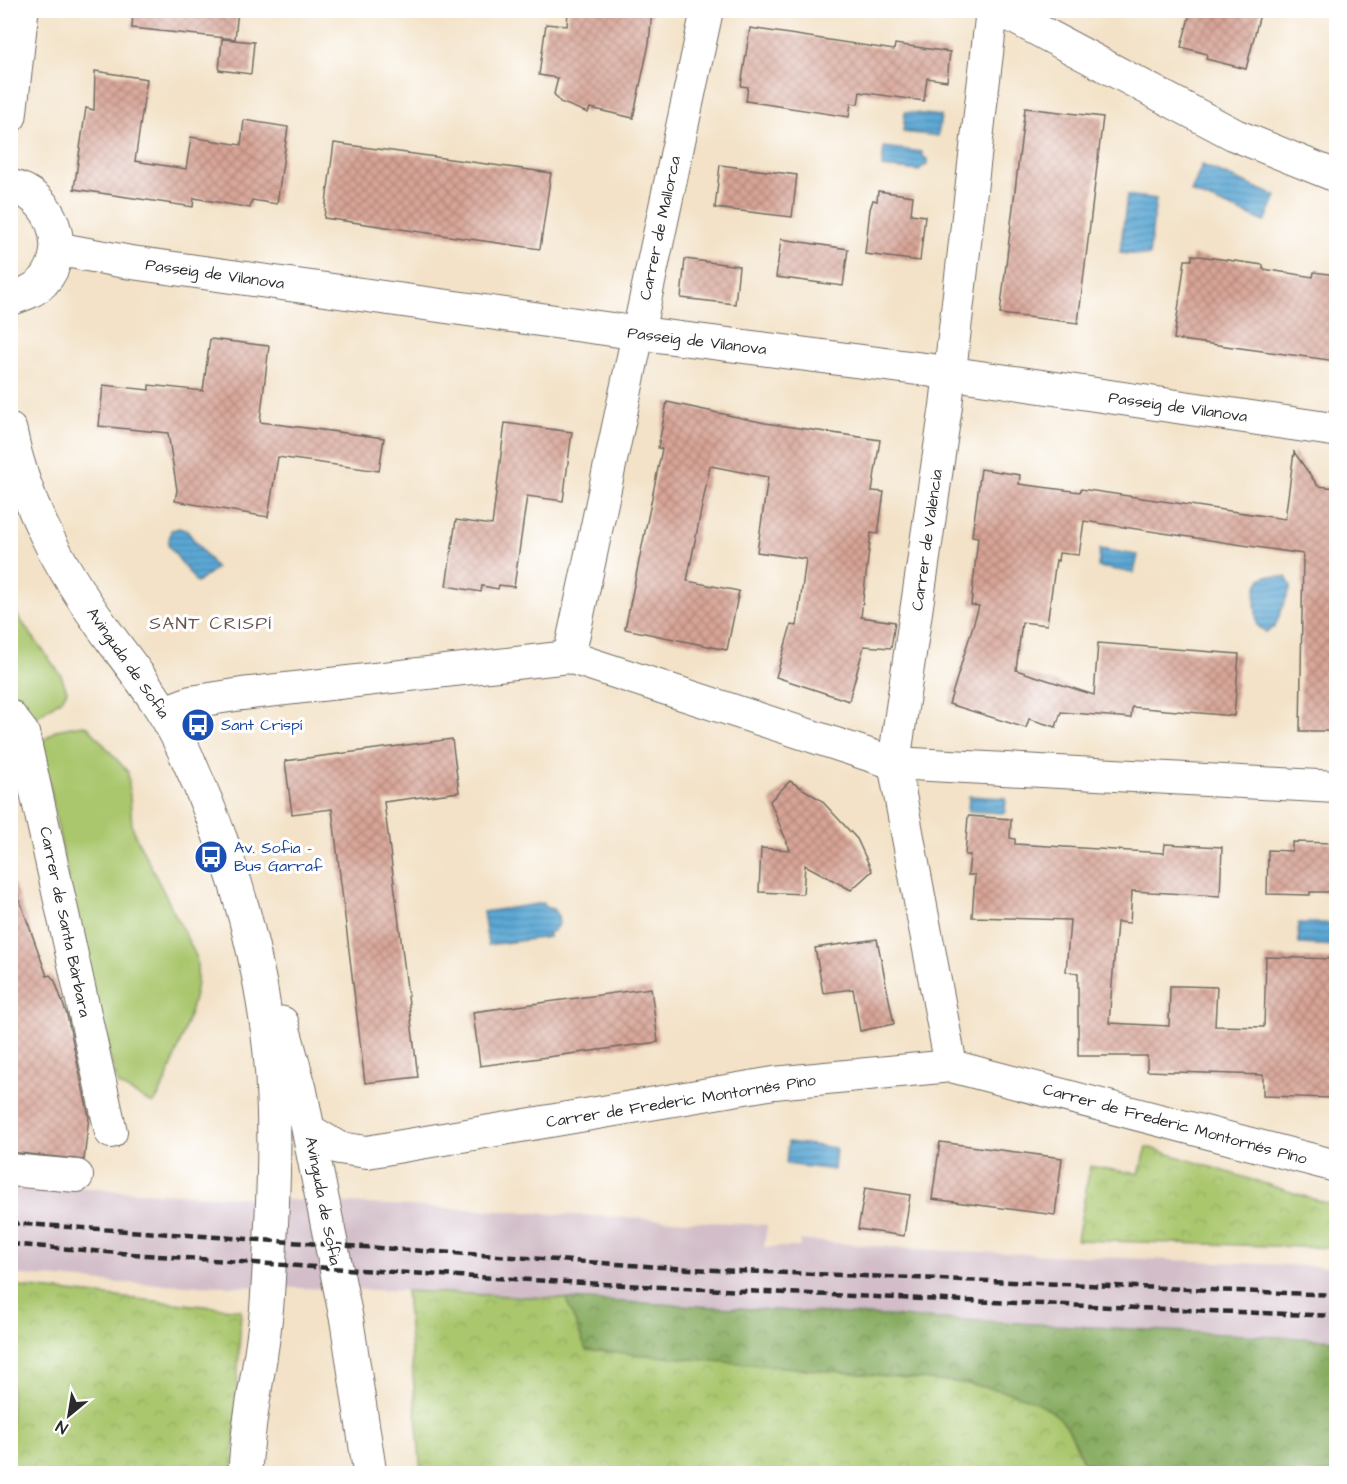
<svg xmlns="http://www.w3.org/2000/svg" width="1347" height="1484" viewBox="0 0 1347 1484" font-family="'Architects Daughter',sans-serif">
<defs>
<pattern id="forest-crowns" width="20" height="18" patternUnits="userSpaceOnUse" patternTransform="scale(1.5)"><rect width="20" height="18" fill="#87ac61"/><path d="M2 6a3 3 0 1 1 6 0M12 15a3 3 0 1 1 6 0" fill="none" stroke="#6f8c50"/></pattern>
<pattern id="park-crowns" width="20" height="18" patternUnits="userSpaceOnUse" patternTransform="scale(1.5)"><rect width="20" height="18" fill="#aac76e"/><path d="M2 6a3 3 0 1 1 6 0M12 15a3 3 0 1 1 6 0" fill="none" stroke="#92ab5f"/></pattern>
<pattern id="water-rules" width="6" height="5" patternUnits="userSpaceOnUse" patternTransform="scale(1.5)"><rect width="6" height="5" fill="#5ba7d4"/><path d="M0 2.5h6" fill="none" stroke="#4b88ac"/></pattern>
<pattern id="building-cross-hatch" width="8" height="8" patternUnits="userSpaceOnUse" patternTransform="scale(1.5)"><rect width="8" height="8" fill="#d8a496"/><path d="M0 0l8 8M0 8l8-8" fill="none" stroke="#af867b"/></pattern>
</defs>
<rect width="100%" height="100%" fill="#fff"/>
<filter id="ink" filterUnits="userSpaceOnUse"><feTurbulence type="fractalNoise" baseFrequency=".0167" numOctaves="2"/><feDisplacementMap in="SourceGraphic" scale="12" xChannelSelector="R" yChannelSelector="G"/><feConvolveMatrix kernelMatrix="1 2 1 2 8 2 1 2 1" color-interpolation-filters="sRGB"/></filter>
<filter id="wash" filterUnits="userSpaceOnUse"><feTurbulence type="fractalNoise" baseFrequency=".008" numOctaves="4" result="noise"/><feDisplacementMap in="SourceGraphic" scale="24" xChannelSelector="R" yChannelSelector="G"/><feGaussianBlur stdDeviation="1.35" result="paint"/><feColorMatrix in="noise" values="0 0 0 0 0 0 0 0 0 0 0 0 0 0 0 0 0 1.4 0 .05"/><feComposite in="paint" operator="in"/></filter>
<g filter="url(#wash)">
<rect width="100%" height="100%" fill="#f3e2c7"/>
<path fill="#d2bdc8" d="M 10,1181 L 122,1191 L 767,1225 L 764,1247 L 800,1247 L 800,1240 L 912,1249 L 1336,1267 L 1336,1340 L 406,1291 L 117,1283 L 11,1274 Z"/>
<g fill="#aac76e" stroke="#6a794c" stroke-width="1.5">
<path d="M 11,607 L 61,675 L 67,691 L 62,699 L 35,718 L 24,714 L 11,691 Z"/>
<path d="M 82,725 L 88,727 L 128,772 L 132,825 L 136,837 L 196,956 C 198,969 198,981 195,994 C 190,1015 166,1090 153,1104 L 118,1085 L 89,986 L 43,753 L 44,740 L 56,730 Z"/>
</g>
<path fill="url(#forest-crowns)" stroke="#596c46" stroke-width="1.5" d="M 566,1299 L 1336,1340 L 1336,1473 L 1088,1473 C 1081,1457 1075,1437 1064,1423 C 1040,1394 988,1387 953,1382 L 586,1350 Z"/>
<g fill="url(#park-crowns)" stroke="#6a794c" stroke-width="1.5">
<path d="M 1147,1147 L 1336,1206 L 1336,1248 L 1077,1240 L 1090,1166 L 1139,1174 Z"/>
<path d="M 11,1286 L 241,1310 L 233,1473 L 11,1474 Z"/>
<path d="M 406,1291 L 566,1299 L 586,1350 L 953,1382 C 988,1387 1040,1394 1064,1423 C 1075,1437 1080,1458 1088,1473 L 421,1473 Z"/>
</g>
<g fill="url(#water-rules)" stroke="#436980" stroke-width="1.5">
<path d="M 905,112 L 941,116 L 938,136 L 903,132 Z"/>
<path d="M 884,147 L 922,152 L 922,156 L 927,159 L 927,165 L 920,168 L 920,171 L 882,167 Z"/>
<path d="M 1202,165 L 1276,196 L 1265,222 L 1191,192 Z"/>
<path d="M 1127,195 L 1156,199 L 1149,256 L 1120,253 Z"/>
<path d="M 179,528 L 187,531 L 216,568 L 197,583 L 168,545 L 171,530 Z"/>
<path d="M 1100,549 L 1138,555 L 1134,573 L 1098,567 Z"/>
<path d="M 1266,576 L 1286,577 L 1291,586 L 1275,627 L 1266,632 L 1257,625 C 1256,611 1250,582 1266,576 Z"/>
<path d="M 969,796 L 1006,798 L 1005,813 L 968,811 Z"/>
<path d="M 544,903 L 545,907 L 553,909 L 558,916 L 559,924 L 553,931 L 549,932 L 549,937 L 488,945 L 483,912 Z"/>
<path d="M 1298,923 L 1336,923 L 1336,946 L 1299,944 Z"/>
<path d="M 788,1142 L 836,1148 L 834,1170 L 786,1164 Z"/>
</g>
<g id="blocks">
<g fill="url(#building-cross-hatch)">
<path d="M 133,10 L 238,10 L 235,39 L 132,28 Z"/>
<path d="M 568,10 L 652,10 L 649,44 L 633,118 L 590,108 L 588,113 L 560,102 L 554,94 L 558,78 L 539,75 L 546,24 L 567,26 Z"/>
<path d="M 1191,10 L 1261,10 L 1246,69 L 1206,59 L 1207,54 L 1181,47 Z"/>
<path d="M 750,28 L 894,50 L 895,44 L 950,52 L 947,81 L 927,78 L 924,101 L 860,92 L 858,104 L 851,103 L 849,117 L 746,101 L 748,87 L 741,86 Z"/>
<path d="M 222,39 L 254,42 L 251,74 L 219,70 Z"/>
<path d="M 95,71 L 147,79 L 135,161 L 186,169 L 191,137 L 241,145 L 244,120 L 288,127 L 277,204 L 252,200 L 250,208 L 194,198 L 193,207 L 74,189 L 86,108 L 94,110 Z"/>
<path d="M 1025,108 L 1103,117 L 1078,323 L 1000,314 Z"/>
<path d="M 334,143 L 551,173 L 540,249 L 324,218 Z"/>
<path d="M 720,165 L 797,175 L 792,217 L 715,208 Z"/>
<path d="M 878,191 L 913,196 L 911,214 L 925,216 L 920,261 L 865,254 L 870,209 L 873,200 L 877,201 Z"/>
<path d="M 781,239 L 848,249 L 843,286 L 776,277 Z"/>
<path d="M 1192,255 L 1263,265 L 1263,269 L 1313,277 L 1314,272 L 1336,275 L 1336,361 L 1174,339 L 1185,260 L 1192,260 Z"/>
<path d="M 685,259 L 739,266 L 735,304 L 681,298 Z"/>
<path d="M 210,339 L 269,346 L 260,422 L 384,438 L 379,471 L 278,457 L 268,517 L 175,501 L 177,490 L 168,433 L 99,426 L 103,385 L 149,390 L 149,385 L 203,391 Z"/>
<path d="M 667,402 L 765,423 L 880,440 L 872,491 L 884,492 L 878,534 L 871,533 L 861,617 L 895,622 L 891,648 L 864,646 L 849,701 L 776,677 L 791,625 L 797,626 L 806,559 L 757,552 L 768,477 L 710,466 L 687,581 L 739,591 L 727,650 L 625,629 L 662,449 L 658,448 Z"/>
<path d="M 505,423 L 572,432 L 563,501 L 527,496 L 514,587 L 499,585 L 498,589 L 482,586 L 481,592 L 446,586 L 456,520 L 492,525 Z"/>
<path d="M 1294,452 L 1318,486 L 1336,488 L 1336,731 L 1300,731 L 1303,554 L 1084,521 L 1079,555 L 1059,553 L 1058,561 L 1056,560 L 1047,625 L 1022,622 L 1016,670 L 1094,695 L 1098,643 L 1239,654 L 1234,716 L 1132,707 L 1131,718 L 1061,712 L 1056,727 L 1029,719 L 1026,728 L 949,704 L 979,606 L 971,605 L 978,537 L 972,536 L 981,469 L 1020,475 L 1019,484 L 1080,492 L 1081,489 L 1285,519 Z"/>
<path d="M 452,739 L 459,792 L 384,802 L 418,1077 L 365,1083 L 332,809 L 292,814 L 285,761 Z"/>
<path d="M 790,781 L 821,800 L 857,839 L 872,871 L 851,890 L 805,865 L 803,894 L 759,892 L 761,848 L 790,850 L 770,801 Z"/>
<path d="M 968,816 L 1011,819 L 1010,838 L 1015,839 L 1015,844 L 1164,853 L 1165,844 L 1222,847 L 1220,896 L 1132,891 L 1130,923 L 1117,922 L 1109,1023 L 1169,1026 L 1170,986 L 1182,986 L 1217,987 L 1215,1026 L 1264,1027 L 1266,957 L 1336,959 L 1333,1098 L 1263,1096 L 1263,1075 L 1147,1071 L 1147,1056 L 1078,1056 L 1078,973 L 1066,972 L 1070,920 L 972,917 L 975,875 L 968,875 L 970,855 L 965,855 Z"/>
<path d="M 1292,842 L 1336,843 L 1336,889 L 1333,889 L 1332,892 L 1310,892 L 1310,895 L 1267,894 L 1268,850 L 1292,851 Z"/>
<path d="M 14,884 L 47,976 L 50,975 L 55,981 L 67,1015 L 89,1117 L 84,1160 L 10,1152 L 10,885 Z"/>
<path d="M 877,939 L 894,1024 L 860,1031 L 853,989 L 823,993 L 815,948 Z"/>
<path d="M 651,988 L 658,1042 L 480,1066 L 473,1012 Z"/>
<path d="M 940,1142 L 1062,1158 L 1055,1215 L 932,1199 Z"/>
<path d="M 865,1188 L 910,1195 L 904,1236 L 858,1229 Z"/>
</g>
</g>
</g>
<g filter="url(#ink)">
<use href="#blocks" fill-opacity="0" stroke="#716b62" stroke-width="1.5"/>
<g fill="none" stroke-linecap="round" stroke-linejoin="round">
<g stroke="#716b62" stroke-width="34">
<g id="minor">
<path d="M 1000,10 L 1235,135 L 1336,176"/>
<path d="M 569,657 L 707,10"/>
<path d="M 164,712 L 191,702 L 242,694 L 569,657 L 894,763 L 1336,787"/>
<path d="M 10,716 L 23,733 L 111,1132"/>
<path d="M 951,1066 L 894,763 L 946,406 L 992,10"/>
<path d="M 309,1130 L 339,1148 L 367,1152 L 774,1083 L 951,1066 L 1336,1166"/>
<path d="M 10,1170 L 77,1176"/>
</g>
</g>
<g stroke="#716b62" stroke-width="35">
<g id="tertiary">
<path d="M 10,116 L 22,10"/>
<path d="M 10,186 C 52,194 72,250 43,282 C 34,291 22,295 10,299"/>
<path d="M 58,249 L 128,262 L 637,333 L 929,370 L 1336,430"/>
<path d="M 10,430 C 24,503 59,565 101,625 C 128,663 158,698 179,740 C 226,838 259,945 270,1053 C 278,1135 272,1221 267,1303 C 263,1360 247,1416 245,1474"/>
<path d="M 282,1023 L 300,1089 L 347,1322 L 370,1474"/>
</g>
</g>
<use href="#minor" stroke="#fff" stroke-width="32"/>
<use href="#tertiary" stroke="#fff" stroke-width="33"/>
<g stroke="#2b2b2b" stroke-width="4.5" stroke-dasharray="9 4.5" stroke-linecap="butt">
<path d="M 10,1223 L 690,1269 L 1336,1295"/>
<path d="M 10,1244 C 452,1282 894,1298 1336,1316"/>
</g>
</g>
</g>
<defs>
<g id="bus-disc" transform="scale(1.725)"><circle r="9.5" fill="#1a4fb4" stroke="#fff"/><path d="M-5-6H5V4H4V6H2V4H-2V6H-4V4H-5ZM-3.5-4V0h7V-4ZM-3.5 1.2v1.5H-2V1.2ZM2 1.2v1.5H3.5V1.2Z" fill="#fff"/></g>
</defs>
<g fill-rule="evenodd">
<use href="#bus-disc" x="198" y="725"/>
<use href="#bus-disc" x="211" y="857"/>
</g>
<g text-anchor="middle" dominant-baseline="central" stroke-width="6" stroke-linejoin="round" paint-order="stroke">
<g font-size="16" fill="#2b2b2b" stroke="#fff">
<text transform="translate(660 228) rotate(-78)">Carrer de Mallorca</text>
<text transform="translate(215 274) rotate(8)">Passeig de Vilanova</text>
<text transform="translate(697 341) rotate(7)">Passeig de Vilanova</text>
<text transform="translate(1178 407) rotate(8)">Passeig de Vilanova</text>
<text transform="translate(927 540) rotate(-82)">Carrer de València</text>
<text transform="translate(128 663) rotate(55)">Avinguda de Sofia</text>
<text transform="translate(65 922) rotate(78)">Carrer de Santa Bàrbara</text>
<text transform="translate(681 1101) rotate(-9)">Carrer de Frederic Montornés Pino</text>
<text transform="translate(1175 1124) rotate(15)">Carrer de Frederic Montornés Pino</text>
<text transform="translate(323 1201) rotate(79)">Avinguda de Sofia</text>
</g>
<g font-size="16" fill="#164399" stroke="#fff" text-anchor="start">
<text x="221" y="725">Sant Crispí</text>
<text x="234" y="848">Av. Sofia -<tspan x="234" dy="18">Bus Garraf</tspan></text>
</g>
<g font-size="18" letter-spacing="1.5" fill="#685550" stroke="#fff">
<text x="211" y="623">SANT CRISPÍ</text>
</g>
</g>
<rect width="1347" height="1484" fill="none" stroke="#fff" stroke-width="36"/>
<g transform="translate(69 1415) rotate(210)" stroke="#ffffff" stroke-width="4.5" paint-order="stroke">
<path d="M0-4.5L10 22L0 15L-10 22Z" fill="#2b2b2b"/>
<text y="-9" font-size="16" font-weight="bold" text-anchor="middle" fill="#2b2b2b">N</text>
</g>
</svg>
